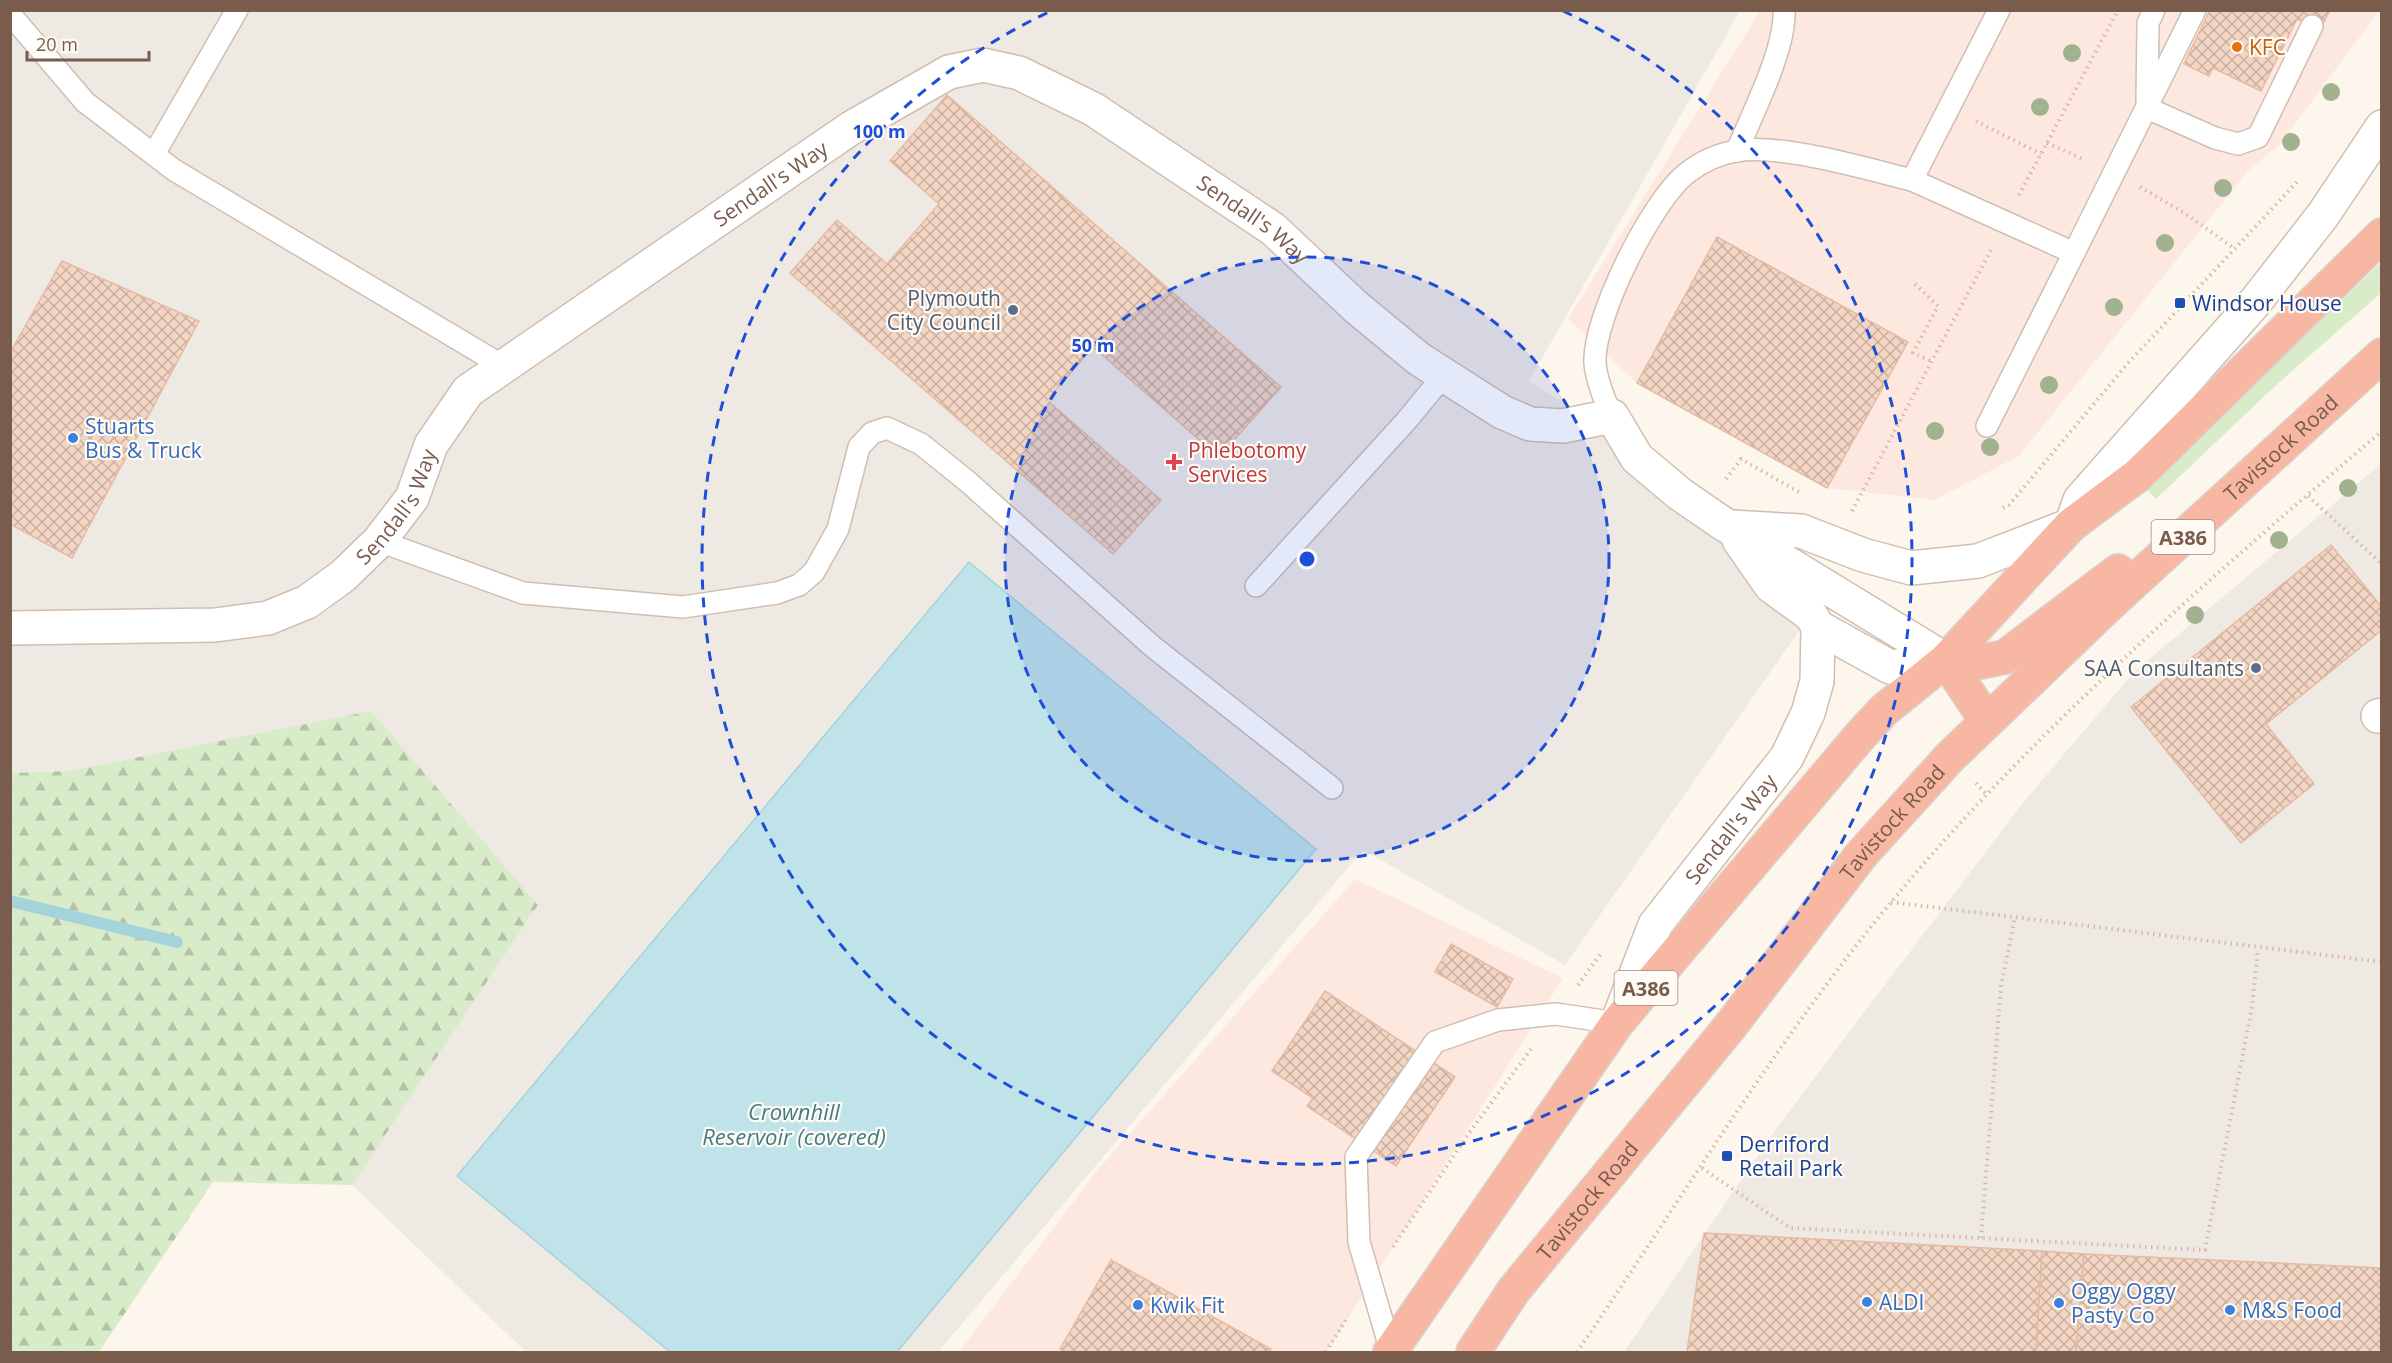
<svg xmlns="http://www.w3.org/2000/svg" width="2392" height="1363" viewBox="0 0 2392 1363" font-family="'Open Sans',sans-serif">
<defs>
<pattern id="forest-firs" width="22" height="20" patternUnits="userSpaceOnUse" patternTransform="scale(1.5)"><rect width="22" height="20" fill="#d8ecc9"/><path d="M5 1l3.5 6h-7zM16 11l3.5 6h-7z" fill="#b4c2a5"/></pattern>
<pattern id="building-cross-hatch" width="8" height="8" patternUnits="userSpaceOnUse" patternTransform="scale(1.5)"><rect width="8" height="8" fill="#f3d5c3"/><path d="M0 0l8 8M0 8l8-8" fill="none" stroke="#cab0a1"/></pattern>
</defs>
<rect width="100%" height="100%" fill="#fdf6ec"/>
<g fill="#fde8e0">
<path d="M 1760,11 L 2379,11 L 2281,143 L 2247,172 L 2019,456 L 1934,500 L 1827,488 L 1637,383 L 1568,319 Z"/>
<path d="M 1355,879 L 1563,978 L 1327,1352 L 959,1352 L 1096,1172 Z"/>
</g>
<g fill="#efe9e4">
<path d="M 10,11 L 1740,11 L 1529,381 L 1839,574 L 1565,965 L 1363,850 L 938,1352 L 526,1352 L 352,1185 L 538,905 L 69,771 L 11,773 Z"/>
<path d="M 2381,464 L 2381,1352 L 1624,1352 L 1776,1129 L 2021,805 L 2134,672 Z"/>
</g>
<path fill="#d8ecc9" d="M 2381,263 L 2381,293 L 2274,387 L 2156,499 L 2144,487 Z"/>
<path fill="url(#forest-firs)" d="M 371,711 L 538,905 L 352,1185 L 213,1182 L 99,1352 L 11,1352 L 11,773 L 69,771 Z"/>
<path fill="#bfe3e8" stroke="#a5d3da" stroke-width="1.5" d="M 969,562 L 1316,849 L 897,1352 L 670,1352 L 457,1176 Z"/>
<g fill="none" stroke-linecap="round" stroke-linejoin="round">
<path stroke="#a5d3da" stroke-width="12" d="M 10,901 L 177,942"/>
</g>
<g fill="url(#building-cross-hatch)" stroke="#e6bba3" stroke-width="1.5">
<path d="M 2210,10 L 2330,10 L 2320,30 L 2297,19 L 2261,91 L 2213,68 L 2209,76 L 2184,64 Z"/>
<path d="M 947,95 L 1281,387 L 1219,457 L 1093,347 L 1047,400 L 1161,500 L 1113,554 L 790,273 L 837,220 L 887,264 L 939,204 L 890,161 Z"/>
<path d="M 1717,237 L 1908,342 L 1827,488 L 1637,383 Z"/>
<path d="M 62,261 L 199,321 L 72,558 L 10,524 L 10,353 Z"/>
<path d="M 2331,545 L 2382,607 L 2382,630 L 2266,724 L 2314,784 L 2241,843 L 2131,707 Z"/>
<path d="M 1451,944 L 1513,979 L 1497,1007 L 1435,972 Z"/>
<path d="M 1325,991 L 1455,1077 L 1396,1166 L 1307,1106 L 1313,1098 L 1272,1071 Z"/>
<path d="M 1704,1233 L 2042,1251 L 2036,1352 L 1687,1352 Z"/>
<path d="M 2042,1251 L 2084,1254 L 2076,1352 L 2036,1352 Z"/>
<path d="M 2084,1254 L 2382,1268 L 2382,1352 L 2076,1352 Z"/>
<path d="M 1111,1260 L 1271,1349 L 1269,1352 L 1066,1352 L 1060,1349 Z"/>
</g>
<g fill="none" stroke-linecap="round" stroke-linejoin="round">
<g stroke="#d1beb0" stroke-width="24">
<g id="lane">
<path d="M 10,14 L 85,102 L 174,170 L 503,366"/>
<path d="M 2147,102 L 2148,23 L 2154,10"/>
<path d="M 2147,108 L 2215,138 L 2238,144 L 2258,137 L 2312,26"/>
<path d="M 1737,151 C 1752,114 1786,49 1784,10"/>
<path d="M 154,154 L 237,10"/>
<path d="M 1912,180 L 2074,253 L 1987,426"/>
<path d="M 2074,253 L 2195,10"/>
<path d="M 1612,416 C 1604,399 1597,382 1595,364 C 1592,319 1652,200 1687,173 C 1701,162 1719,154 1736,151 C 1780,143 1867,169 1912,180 L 1999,10"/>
<path d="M 379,541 L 523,593 L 683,607 L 777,593 L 799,585 L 814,572 L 838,529 L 859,447 L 872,433 L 887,428 L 921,444 L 967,481 L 1152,646 L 1332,788"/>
<path d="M 1256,586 L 1407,420 L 1444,375"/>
<path d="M 1391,1351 L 1359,1242 L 1356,1157 L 1435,1042 L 1498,1020 L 1556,1014 L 1617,1023"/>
</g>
</g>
<g stroke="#d1beb0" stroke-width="36">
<g id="street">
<path d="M 1732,527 L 1801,531 L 1863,555 L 1911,568 L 1978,561 L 2071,525 L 2080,500 L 2256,301 L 2323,215 L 2382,127"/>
<path d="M 1818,627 L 1890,667 L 1946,660"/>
<path id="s1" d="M 10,628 L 215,625 L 268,618 L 307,602 L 343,576 L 379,541 L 412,498 L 431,445 L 468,391 L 851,128 L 949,72 L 983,65 L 1019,73 L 1093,109 L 1273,229 L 1356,307 L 1419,359 L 1502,412 L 1530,424 L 1563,426 L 1612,416 L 1637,458 L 1680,494 L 1722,523 L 1946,660"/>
<path d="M 2378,716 L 2382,715"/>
<path id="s2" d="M 1619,1018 L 1655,925 L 1787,757 L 1808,713 L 1817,681 L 1818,627 L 1811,615 L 1771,586 L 1739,540"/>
</g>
</g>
<g stroke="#dad1cd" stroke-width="36">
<g id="highway">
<path d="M 1946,660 L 1969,664 L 2005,657 L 2118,571"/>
<path d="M 1946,660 L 1986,720"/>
<path d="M 1390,1352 L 1617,1023 L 1860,736 L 1884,710 L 1946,660 L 2071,525 L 2138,475 L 2382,235"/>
<path id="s3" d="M 1473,1352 L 1514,1290 L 1732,1024 L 1861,855 L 1950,757 L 2113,601 L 2382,355"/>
</g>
</g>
<g stroke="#d9b8a5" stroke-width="4" stroke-dasharray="1.5 4.5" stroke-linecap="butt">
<path d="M 1976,121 L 2041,154"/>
<path d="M 2047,143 L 2085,160"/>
<path d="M 2140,187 L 2186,214 L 2235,249"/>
<path d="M 2019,195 L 2116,14"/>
<path d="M 1915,284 L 1938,306 L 1913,353 L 1931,361"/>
<path d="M 1726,479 L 1741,459 L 1799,492"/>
<path d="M 2308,496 L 2382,564"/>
<path d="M 2003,508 L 2009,505 L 2129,362 L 2297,182"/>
<path d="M 1852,511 L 1991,250"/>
<path d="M 1976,783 L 1987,795"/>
<path d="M 1891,902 L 2382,962"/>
<path d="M 1578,985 L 1602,952"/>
<path d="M 1702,1168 L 1790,1228 L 2205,1250 L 2252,1007 L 2258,949"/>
<path d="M 1981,1238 L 2001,986 L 2015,917"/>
<path d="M 1393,1247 L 1469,1133 L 1531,1049"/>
<path d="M 1326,1352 L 1348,1316"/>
<path d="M 1577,1352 C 1680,1202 1775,1042 1892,901 C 2037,727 2210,578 2382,431"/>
</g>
<use href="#lane" stroke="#fff" stroke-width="21"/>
<use href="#street" stroke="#fff" stroke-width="33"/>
<use href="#highway" stroke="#f7b7a3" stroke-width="33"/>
</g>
<g fill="#a0b28e">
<circle cx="2072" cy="53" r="9"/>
<circle cx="2331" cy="92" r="9"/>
<circle cx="2040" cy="107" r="9"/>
<circle cx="2291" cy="142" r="9"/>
<circle cx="2223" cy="188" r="9"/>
<circle cx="2165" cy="243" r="9"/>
<circle cx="2114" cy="307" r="9"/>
<circle cx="2049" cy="385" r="9"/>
<circle cx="1935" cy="431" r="9"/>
<circle cx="1990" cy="447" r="9"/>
<circle cx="2348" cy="488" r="9"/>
<circle cx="2279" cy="540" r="9"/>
<circle cx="2195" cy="615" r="9"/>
</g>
<circle cx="1307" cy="559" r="302" fill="#1d4ed8" fill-opacity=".12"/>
<g fill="none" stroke="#1d4ed8" stroke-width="3" stroke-dasharray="10 8">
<circle cx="1307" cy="559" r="302"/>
<path d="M1563 11A605 605 0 1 1 1051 11"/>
</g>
<circle fill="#e8710a" stroke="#fffaf3" stroke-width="2" cx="2237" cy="47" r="6"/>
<g fill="#1a4fb4" stroke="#fffaf3" stroke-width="2">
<rect x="2174" y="297" width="12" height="12" rx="3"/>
<rect x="1721" y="1150" width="12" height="12" rx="3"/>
</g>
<g fill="#5c6f8a" stroke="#fffaf3" stroke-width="2">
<circle cx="1013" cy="310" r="6"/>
<circle cx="2256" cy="668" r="6"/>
</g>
<g fill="#3f7fe0" stroke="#fffaf3" stroke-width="2">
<circle cx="73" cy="438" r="6"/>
<circle cx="1867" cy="1302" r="6"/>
<circle cx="2059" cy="1303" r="6"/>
<circle cx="1138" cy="1305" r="6"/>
<circle cx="2230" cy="1310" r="6"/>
</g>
<path fill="#e0444e" stroke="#fffaf3" stroke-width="2" d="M1171 453h6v6h6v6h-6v6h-6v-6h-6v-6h6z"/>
<g text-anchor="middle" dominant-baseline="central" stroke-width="4.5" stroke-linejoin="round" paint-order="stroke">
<g fill="#fffaf3" stroke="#a28b7f" stroke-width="1.5">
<rect x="2151.5" y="520" width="63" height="34" rx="4.5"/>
<rect x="1614.5" y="971" width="63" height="34" rx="4.5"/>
</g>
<g font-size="20" font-weight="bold" fill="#7a5c4d">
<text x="2183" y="537">A386</text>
<text x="1646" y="988">A386</text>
</g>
<g font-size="21" fill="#c56008" stroke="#fffaf3" text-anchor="start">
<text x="2249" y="47">KFC</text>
</g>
<g font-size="21" fill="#7a5c4d" stroke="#fffaf3">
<text stroke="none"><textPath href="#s1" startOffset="938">Sendall's Way</textPath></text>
<text stroke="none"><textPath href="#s1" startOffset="1497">Sendall's Way</textPath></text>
<text stroke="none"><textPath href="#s3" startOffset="1216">Tavistock Road</textPath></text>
<text stroke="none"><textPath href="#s1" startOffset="434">Sendall's Way</textPath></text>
<text stroke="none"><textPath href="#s3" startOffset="676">Tavistock Road</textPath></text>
<text stroke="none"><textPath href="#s2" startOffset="222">Sendall's Way</textPath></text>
<text stroke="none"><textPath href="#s3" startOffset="190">Tavistock Road</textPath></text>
</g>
<g font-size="21" fill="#4e5e75" stroke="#fffaf3" text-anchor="end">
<text x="1001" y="298">Plymouth<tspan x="1001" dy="24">City Council</tspan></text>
<text x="2244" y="668">SAA Consultants</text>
</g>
<g font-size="21" fill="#164399" stroke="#fffaf3" text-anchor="start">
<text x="2192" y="303">Windsor House</text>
<text x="1739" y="1144">Derriford<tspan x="1739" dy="24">Retail Park</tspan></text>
</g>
<g font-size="21" fill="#366cbe" stroke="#fffaf3" text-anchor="start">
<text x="85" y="426">Stuarts<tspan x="85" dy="24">Bus &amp; Truck</tspan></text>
<text x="2071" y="1291">Oggy Oggy<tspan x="2071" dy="24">Pasty Co</tspan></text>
<text x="1879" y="1302">ALDI</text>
<text x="1150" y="1305">Kwik Fit</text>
<text x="2242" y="1310">M&amp;S Food</text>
</g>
<g font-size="21" fill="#be3a42" stroke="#fffaf3" text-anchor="start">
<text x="1188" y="450">Phlebotomy<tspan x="1188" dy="24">Services</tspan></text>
</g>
<g font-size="22" font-style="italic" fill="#437c86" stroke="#fffaf3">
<text x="794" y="1111">Crownhill<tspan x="794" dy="25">Reservoir (covered)</tspan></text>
</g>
</g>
<circle cx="1307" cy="559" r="9" fill="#1d4ed8" stroke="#fffaf3" stroke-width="3"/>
<g font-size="18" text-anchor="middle" font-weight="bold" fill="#1d4ed8" stroke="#fffaf3" stroke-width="4.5" stroke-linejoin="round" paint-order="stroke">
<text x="879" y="138">100 m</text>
<text x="1093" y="352">50 m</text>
</g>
<rect width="2392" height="1363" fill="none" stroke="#7a5c4d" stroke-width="24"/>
<path d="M27 51v9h122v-9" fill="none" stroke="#7a5c4d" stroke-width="3"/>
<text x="36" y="51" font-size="18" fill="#7a5c4d" stroke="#fffaf3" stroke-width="4.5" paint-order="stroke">20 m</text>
</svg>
